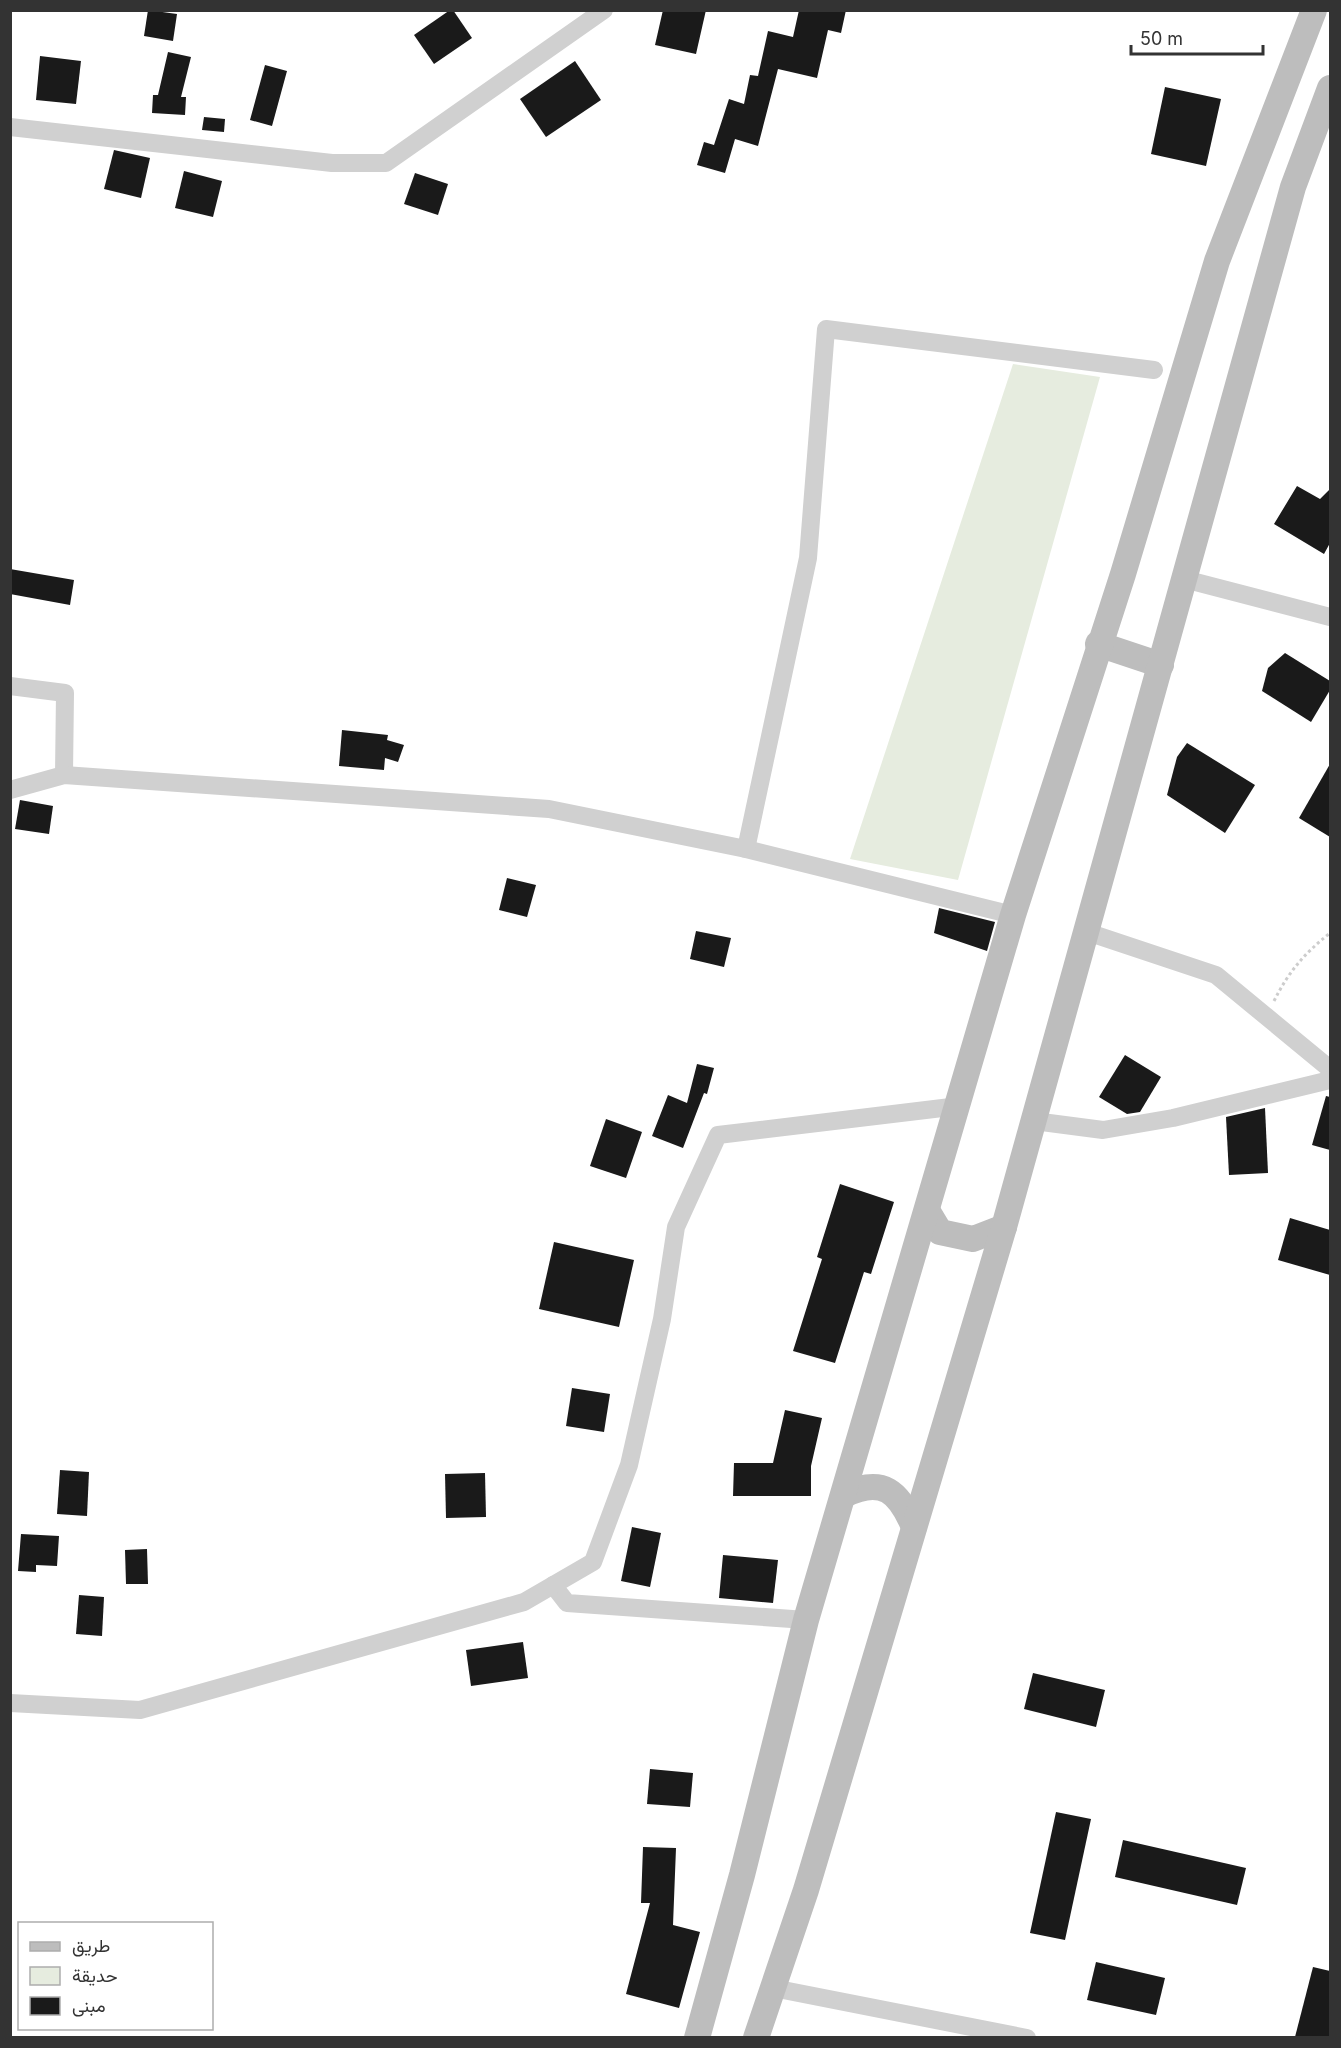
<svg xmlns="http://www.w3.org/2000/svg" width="1341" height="2048" viewBox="0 0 1341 2048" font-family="Inter,Vazirmatn,sans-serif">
<rect width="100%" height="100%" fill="#fff"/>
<path fill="#e6ecdf" d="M 1013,364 L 1100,377 L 958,880 L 850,859 Z"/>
<g fill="#1a1a1a">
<path d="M 148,10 L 177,14 L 173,41 L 144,36 Z"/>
<path d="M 450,10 L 453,10 L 472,38 L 434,64 L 414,35 Z"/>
<path d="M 663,10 L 706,10 L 696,54 L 655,45 Z"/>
<path d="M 799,10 L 846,10 L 841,33 L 828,30 L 817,78 L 778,69 L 758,146 L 735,139 L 725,173 L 697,165 L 704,142 L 714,145 L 729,99 L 744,104 L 750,75 L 758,76 L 768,31 L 793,37 Z"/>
<path d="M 168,52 L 191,57 L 181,97 L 186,97 L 185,115 L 152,113 L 153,95 L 158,95 Z"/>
<path d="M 40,56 L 81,61 L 76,104 L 36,100 Z"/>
<path d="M 575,61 L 601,100 L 546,137 L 520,99 Z"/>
<path d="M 265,65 L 287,71 L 272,126 L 250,120 Z"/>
<path d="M 1165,87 L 1221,99 L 1206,166 L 1151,154 Z"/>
<path d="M 204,117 L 225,119 L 224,132 L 202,130 Z"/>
<path d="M 114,150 L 150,158 L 141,198 L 104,189 Z"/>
<path d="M 184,171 L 222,181 L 213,217 L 175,208 Z"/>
<path d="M 415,173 L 448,184 L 438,215 L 404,204 Z"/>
<path d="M 1297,486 L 1320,499 L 1330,489 L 1330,543 L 1324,554 L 1274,524 Z"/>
<path d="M 10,569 L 74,580 L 70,605 L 10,594 Z"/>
<path d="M 1285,653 L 1330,681 L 1330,690 L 1311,722 L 1262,691 L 1268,668 Z"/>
<path d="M 342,730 L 388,735 L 387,740 L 404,745 L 398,762 L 385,758 L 384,770 L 339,766 Z"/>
<path d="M 1187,743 L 1255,785 L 1225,833 L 1167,795 L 1177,757 Z"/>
<path d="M 1330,764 L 1330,837 L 1299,818 Z"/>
<path d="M 20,800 L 53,806 L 49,834 L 15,829 Z"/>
<path d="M 507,878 L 536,885 L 527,917 L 499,910 Z"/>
<path d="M 939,908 L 995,922 L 987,951 L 934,933 Z"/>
<path d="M 696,931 L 731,938 L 724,967 L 690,959 Z"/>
<path d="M 1125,1055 L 1161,1077 L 1140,1112 L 1127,1114 L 1099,1097 Z"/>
<path d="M 697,1064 L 714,1068 L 707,1094 L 704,1093 L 683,1148 L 652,1136 L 668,1095 L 687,1103 Z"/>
<path d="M 1326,1096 L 1330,1097 L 1330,1150 L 1312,1145 Z"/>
<path d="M 1265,1108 L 1268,1173 L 1229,1175 L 1226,1117 Z"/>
<path d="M 606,1119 L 642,1132 L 626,1178 L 590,1166 Z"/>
<path d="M 840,1184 L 894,1202 L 871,1274 L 864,1272 L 835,1363 L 793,1351 L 822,1259 L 817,1257 Z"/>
<path d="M 1290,1218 L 1330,1230 L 1330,1275 L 1278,1260 Z"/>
<path d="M 554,1242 L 634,1260 L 619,1327 L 539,1309 Z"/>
<path d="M 572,1388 L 610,1394 L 604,1432 L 566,1426 Z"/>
<path d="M 785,1410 L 822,1418 L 811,1466 L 811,1496 L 733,1496 L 734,1463 L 773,1463 Z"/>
<path d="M 60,1470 L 89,1472 L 87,1516 L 57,1514 Z"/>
<path d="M 485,1473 L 486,1517 L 446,1518 L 445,1474 Z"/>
<path d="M 632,1527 L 661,1533 L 650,1587 L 621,1581 Z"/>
<path d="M 21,1534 L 59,1536 L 57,1566 L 36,1565 L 36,1572 L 18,1571 Z"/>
<path d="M 147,1549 L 148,1584 L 126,1584 L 125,1550 Z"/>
<path d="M 723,1555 L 778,1560 L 773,1603 L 719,1598 Z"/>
<path d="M 79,1595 L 104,1597 L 102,1636 L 76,1634 Z"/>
<path d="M 523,1642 L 528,1678 L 471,1686 L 466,1650 Z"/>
<path d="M 1033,1673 L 1105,1690 L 1096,1727 L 1024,1709 Z"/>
<path d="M 650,1769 L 693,1773 L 690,1807 L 647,1804 Z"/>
<path d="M 1056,1812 L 1091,1819 L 1065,1940 L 1030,1933 Z"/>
<path d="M 1123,1840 L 1246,1868 L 1237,1905 L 1115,1877 Z"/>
<path d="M 643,1847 L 676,1848 L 673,1925 L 700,1932 L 679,2008 L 626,1994 L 650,1903 L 641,1903 Z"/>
<path d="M 1096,1962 L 1165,1978 L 1156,2015 L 1087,2000 Z"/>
<path d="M 1313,1967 L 1330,1971 L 1330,2037 L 1295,2037 Z"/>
</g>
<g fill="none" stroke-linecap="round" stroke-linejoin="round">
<path stroke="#cdcdcd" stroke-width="3" stroke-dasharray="3 3" stroke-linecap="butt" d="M 1274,1001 C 1289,971 1304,954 1330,933"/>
<g stroke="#d0d0d0" stroke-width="18">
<path d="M 10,127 L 332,163 L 386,163 L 604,10"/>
<path d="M 1184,579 L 1330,617"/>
<path d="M 10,686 L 65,693 L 64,775"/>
<path d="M 10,790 L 64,775 L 549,809 L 746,849 L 1013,915"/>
<path d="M 746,849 L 808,558 L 826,329 L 1154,370"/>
<path d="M 1087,932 L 1216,975 L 1330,1069"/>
<path d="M 1034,1121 L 1103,1130 L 1173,1118 L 1330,1080"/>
<path d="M 553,1585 L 567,1603 L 806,1620"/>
<path d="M 10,1703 L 140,1710 L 524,1602 L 593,1562 L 629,1465 L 662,1319 L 676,1227 L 718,1135 L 959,1106"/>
<path d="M 773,1988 L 1027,2038"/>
</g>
<g stroke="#bdbdbd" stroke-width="26">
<path d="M 1098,644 L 1161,665"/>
<path d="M 928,1212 L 940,1232 L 973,1239 L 1004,1227"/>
<path d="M 844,1495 C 883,1476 899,1492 914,1527"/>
<path d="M 697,2038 L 742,1875 L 806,1620 L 1013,915 L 1123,574 L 1217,261 L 1314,10"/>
<path d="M 756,2038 L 806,1890 L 1004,1227 L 1293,187 L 1330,88"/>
</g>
</g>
<rect width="1341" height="2048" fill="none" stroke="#333333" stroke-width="24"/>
<rect x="18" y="1922" width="195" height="108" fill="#ffffff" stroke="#adadad" stroke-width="1.5"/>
<rect x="30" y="1942" width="30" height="9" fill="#bdbdbd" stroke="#adadad" stroke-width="1.5"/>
<text x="72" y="1952" font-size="18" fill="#333333">طريق</text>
<rect x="30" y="1967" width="30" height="18" fill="#e6ecdf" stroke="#adadad" stroke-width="1.5"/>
<text x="72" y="1982" font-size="18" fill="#333333">حديقة</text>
<rect x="30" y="1997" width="30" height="18" fill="#1a1a1a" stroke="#adadad" stroke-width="1.5"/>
<text x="72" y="2012" font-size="18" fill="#333333">مبنى</text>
<path d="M1131 45v9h132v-9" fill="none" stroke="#333333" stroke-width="3"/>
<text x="1140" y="45" font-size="18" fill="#333333" stroke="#ffffff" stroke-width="4.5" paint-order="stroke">50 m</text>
</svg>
